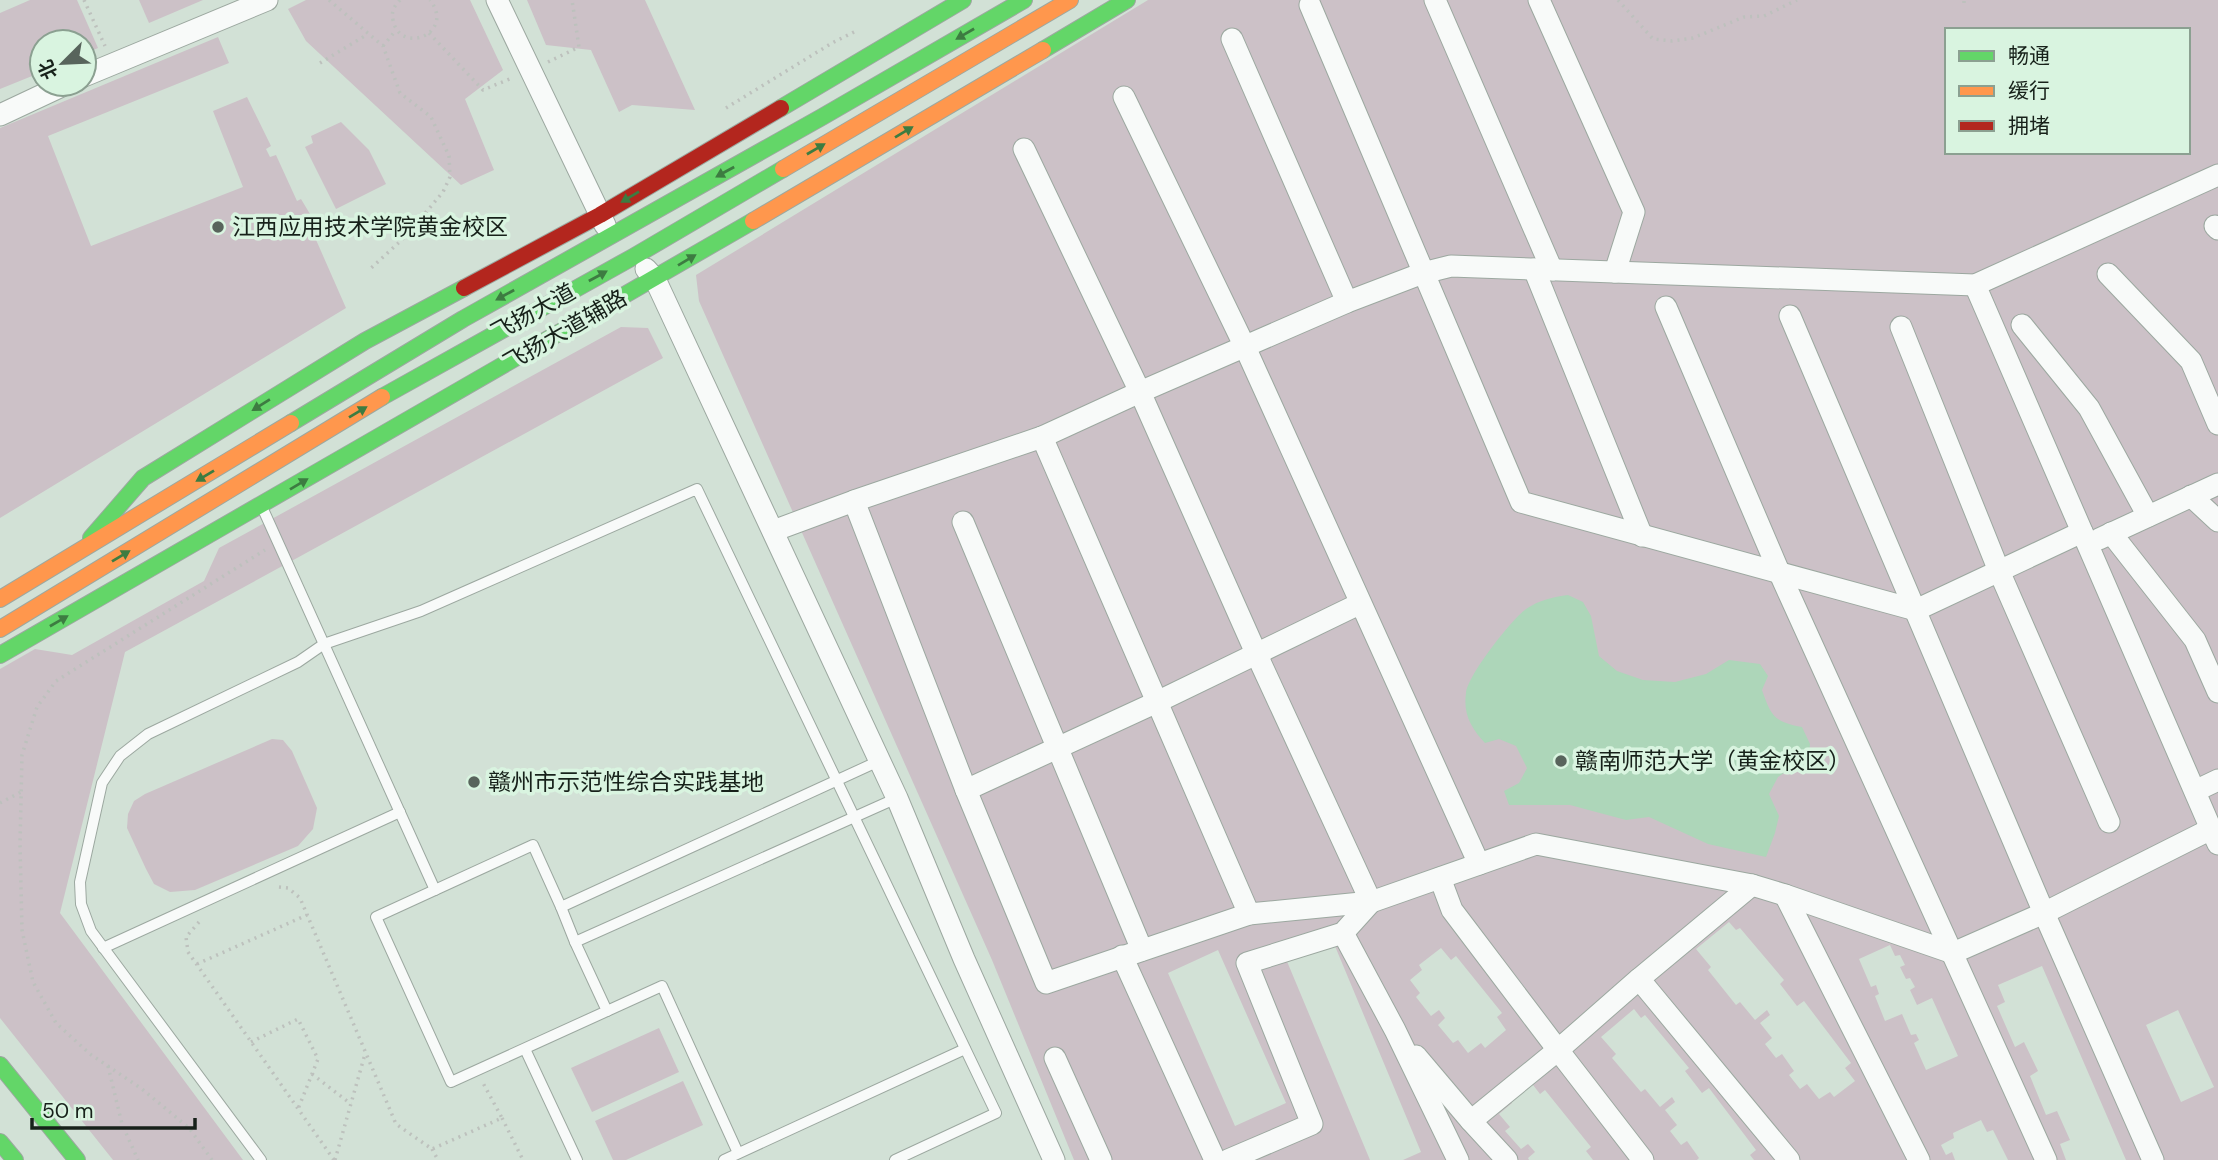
<svg xmlns="http://www.w3.org/2000/svg" width="2218" height="1160" viewBox="0 0 2218 1160" font-family="'DM Sans','Noto Sans SC',sans-serif">
<rect width="100%" height="100%" fill="#d2e1d6"/>
<g fill="#ccc1c7" fill-rule="evenodd">
<path d="M 30,0 L 77,0 L 98,48 L 84,54 L 84,42 L 42,42 L 42,72 L 0,89 L 0,13 Z"/>
<path d="M 139,0 L 203,0 L 149,23 Z"/>
<path d="M 306,0 L 470,0 L 503,70 L 465,99 L 494,170 L 461,185 L 306,41 L 288,9 Z"/>
<path d="M 527,0 L 645,0 L 695,110 L 632,105 L 619,112 L 591,50 L 546,45 Z"/>
<path d="M 1148,0 L 2218,0 L 2218,1160 L 2126,1160 L 2042,966 L 1998,985 L 2005,1002 L 1997,1006 L 2015,1047 L 2024,1042 L 2038,1071 L 2030,1076 L 2046,1115 L 2057,1111 L 2070,1140 L 2060,1144 L 2066,1160 L 2008,1160 L 1993,1130 L 1987,1132 L 1981,1120 L 1953,1133 L 1954,1138 L 1941,1145 L 1946,1155 L 1952,1152 L 1955,1160 L 1754,1160 L 1750,1155 L 1756,1150 L 1709,1088 L 1702,1093 L 1685,1071 L 1689,1068 L 1645,1015 L 1641,1018 L 1634,1009 L 1601,1037 L 1616,1054 L 1612,1058 L 1641,1092 L 1645,1089 L 1660,1107 L 1672,1097 L 1675,1102 L 1665,1110 L 1677,1125 L 1670,1131 L 1681,1145 L 1687,1141 L 1699,1158 L 1697,1160 L 1593,1160 L 1586,1151 L 1591,1147 L 1545,1090 L 1540,1094 L 1530,1081 L 1508,1099 L 1512,1103 L 1499,1114 L 1510,1127 L 1505,1131 L 1521,1149 L 1528,1144 L 1535,1152 L 1528,1158 L 1529,1160 L 1403,1160 L 1421,1152 L 1332,939 L 1286,959 L 1370,1160 L 1074,1160 L 992,960 L 699,301 L 696,275 ZM 1947,30 L 2188,30 L 2188,152 L 1947,152 ZM 1729,922 L 1736,930 L 1740,928 L 1784,980 L 1780,984 L 1797,1006 L 1804,1001 L 1851,1063 L 1845,1068 L 1855,1081 L 1834,1097 L 1830,1092 L 1819,1099 L 1807,1084 L 1800,1089 L 1789,1075 L 1794,1071 L 1782,1054 L 1776,1058 L 1765,1044 L 1772,1038 L 1760,1023 L 1770,1015 L 1767,1010 L 1755,1020 L 1740,1002 L 1736,1005 L 1708,970 L 1711,967 L 1696,949 ZM 1890,945 L 1895,956 L 1900,955 L 1905,965 L 1900,967 L 1906,979 L 1910,978 L 1915,987 L 1910,990 L 1917,1005 L 1932,998 L 1958,1056 L 1926,1070 L 1914,1043 L 1919,1040 L 1916,1034 L 1911,1035 L 1902,1014 L 1885,1021 L 1875,996 L 1879,994 L 1876,985 L 1871,987 L 1859,959 ZM 1441,948 L 1451,960 L 1456,956 L 1502,1013 L 1497,1017 L 1506,1030 L 1485,1048 L 1481,1043 L 1468,1053 L 1458,1040 L 1453,1043 L 1438,1025 L 1445,1018 L 1439,1010 L 1431,1016 L 1416,997 L 1420,993 L 1410,980 L 1422,970 L 1419,965 ZM 1218,950 L 1286,1103 L 1235,1126 L 1168,973 ZM 2178,1010 L 2214,1087 L 2181,1102 L 2146,1025 Z"/>
<path d="M 218,37 L 229,63 L 48,136 L 91,246 L 243,187 L 213,111 L 247,97 L 271,146 L 266,149 L 270,157 L 276,155 L 297,201 L 301,199 L 310,214 L 306,217 L 346,308 L 0,518 L 0,128 Z"/>
<path d="M 341,122 L 369,150 L 386,184 L 336,209 L 305,147 L 313,143 L 311,136 Z"/>
<path d="M 621,327 L 648,328 L 663,358 L 125,652 L 60,913 L 243,1160 L 113,1160 L 0,1018 L 0,669 L 35,649 L 72,655 L 204,581 L 219,548 Z"/>
<path d="M 272,739 L 283,740 L 292,751 L 317,808 L 313,829 L 298,846 L 195,890 L 170,892 L 154,884 L 146,869 L 127,828 L 128,814 L 134,801 L 145,794 Z"/>
<path d="M 659,1028 L 679,1072 L 592,1112 L 571,1068 Z"/>
<path d="M 683,1081 L 703,1125 L 626,1160 L 613,1160 L 595,1121 Z"/>
</g>
<path fill="#add6b9" d="M 1568,595 L 1583,602 L 1591,616 L 1599,656 L 1617,671 L 1643,680 L 1675,682 L 1706,674 L 1729,660 L 1760,664 L 1768,676 L 1762,690 C 1771,716 1774,722 1802,727 L 1810,744 L 1809,756 L 1778,777 L 1769,794 L 1779,816 L 1775,833 L 1766,857 L 1708,844 L 1649,817 L 1626,820 L 1570,805 L 1509,805 L 1504,791 L 1519,783 L 1527,768 L 1516,746 L 1499,739 L 1485,743 C 1471,728 1463,714 1466,693 C 1468,675 1511,620 1526,609 C 1539,600 1553,597 1568,595 Z"/>
<g fill="none" stroke-linecap="round" stroke-linejoin="round">
<g stroke="#9ca8a0" stroke-width="12">
<g id="lane">
<path d="M 262,507 L 435,890"/>
<path d="M 879,761 L 561,907 L 533,845 L 376,917 L 451,1082 L 607,1011 L 575,942 L 897,798"/>
<path d="M 561,907 L 575,942"/>
<path d="M 103,948 L 400,812"/>
<path d="M 607,1011 L 662,986 L 738,1153"/>
<path d="M 525,1049 L 577,1160"/>
<path d="M 261,1160 L 91,931 L 81,904 L 80,882 L 102,783 L 120,756 L 148,734 L 298,662 L 324,644 L 421,611 L 697,489 L 996,1113 L 895,1160"/>
<path d="M 724,1160 L 965,1049"/>
</g>
</g>
<g stroke="#9ca8a0" stroke-width="23">
<g id="street">
<path d="M 497,0 L 605,225"/>
<path d="M 1435,0 L 1552,270"/>
<path d="M 1539,0 L 1634,212 L 1615,272"/>
<path d="M 1310,5 L 1521,502 L 1916,610 L 2082,532"/>
<path d="M 1232,39 L 1347,302"/>
<path d="M 84,76 L 267,0"/>
<path d="M 1124,97 L 1245,347 L 1479,864"/>
<path d="M 0,115 L 66,84"/>
<path d="M 1024,149 L 1140,392 L 1256,653 L 1371,902 L 1343,933 L 1247,963 L 1312,1124 L 1228,1160"/>
<path d="M 2215,226 L 2218,229"/>
<path d="M 646,269 L 655,279 L 897,798 L 964,959 L 1054,1160"/>
<path d="M 1534,269 L 1642,536"/>
<path d="M 2108,274 L 2191,361 L 2218,424"/>
<path d="M 1975,285 L 2211,829"/>
<path d="M 1666,307 L 1780,574 L 2046,1160"/>
<path d="M 1790,316 L 2044,913 L 2153,1160"/>
<path d="M 2022,325 L 2089,408 L 2148,516"/>
<path d="M 1901,327 L 1999,571 L 2109,822"/>
<path d="M 1042,437 L 1249,914"/>
<path d="M 2191,496 L 2218,521"/>
<path d="M 854,501 L 966,790 L 1046,983 L 1249,914 L 1371,902 L 1536,844 L 1752,885 L 1785,895 L 1953,953 L 2044,913 L 2211,829 L 2218,844"/>
<path d="M 963,522 L 1142,950"/>
<path d="M 773,531 L 854,501 L 1042,437 L 1140,392 L 1347,302 L 1423,273 L 1451,266 L 1975,285 L 2218,175"/>
<path d="M 2111,533 L 2195,640 L 2218,692"/>
<path d="M 2099,539 L 2218,484"/>
<path d="M 966,790 L 1157,702 L 1359,604"/>
<path d="M 2195,791 L 2218,780"/>
<path d="M 1440,878 L 1452,910 L 1558,1050 L 1639,979"/>
<path d="M 1752,885 L 1639,979 L 1789,1160"/>
<path d="M 1785,895 L 1919,1160"/>
<path d="M 1343,933 L 1395,1030 L 1458,1160"/>
<path d="M 1122,956 L 1215,1160"/>
<path d="M 1416,1056 L 1471,1121"/>
<path d="M 1055,1058 L 1101,1160"/>
<path d="M 1507,1160 L 1471,1121 L 1558,1050 L 1643,1160"/>
</g>
</g>
<g stroke="#9ca8a0" stroke-width="18">
<g id="fast">
<path d="M 1043,50 L 1127,0"/>
<path d="M 781,108 L 963,0"/>
<path d="M 382,397 L 633,257 L 783,169"/>
<path d="M 291,423 L 463,319 L 822,117 L 1024,0"/>
<path d="M 91,538 L 143,478 L 365,341 L 464,288"/>
<path d="M 0,655 L 753,221"/>
<path d="M 0,1065 L 77,1160"/>
<path d="M 0,1142 L 15,1160"/>
</g>
</g>
<g stroke="#9ca8a0" stroke-width="18">
<g id="slow">
<path d="M 783,169 L 1070,0"/>
<path d="M 753,221 L 1043,50"/>
<path d="M 0,599 L 291,423"/>
<path d="M 0,629 L 382,397"/>
</g>
</g>
<g stroke="#9ca8a0" stroke-width="18">
<path id="jam" d="M 464,288 L 600,215 L 781,108"/>
</g>
<g stroke="#bdc1bd" stroke-width="3.5" stroke-dasharray="2 5" stroke-linecap="butt">
<path d="M 84,0 L 105,46"/>
<path d="M 329,0 L 383,46 L 400,93 L 431,117 L 449,156 L 450,177 L 443,192 L 406,236 L 369,270"/>
<path d="M 400,0 C 394,6 391,12 393,20 C 400,56 456,33 430,0"/>
<path d="M 1618,0 L 1653,39 L 1672,41 L 1693,38 L 1744,17 L 1764,16 L 1797,0"/>
<path d="M 1964,3 L 1964,0"/>
<path d="M 429,33 L 483,90 L 512,78"/>
<path d="M 383,46 L 396,30"/>
<path d="M 548,62 L 579,47 L 572,0"/>
<path d="M 320,63 L 368,34"/>
<path d="M 726,108 L 832,43 L 858,30"/>
<path d="M 0,803 L 21,792"/>
<path d="M 279,887 L 288,888 L 300,898 L 396,1124 L 432,1149 L 502,1118 L 483,1083"/>
<path d="M 199,922 L 186,937 L 188,952 L 334,1160"/>
<path d="M 197,964 L 307,915"/>
<path d="M 251,1042 L 298,1019 L 318,1059 L 298,1109"/>
<path d="M 108,1066 L 122,1124 L 138,1160"/>
<path d="M 312,1074 L 351,1104"/>
<path d="M 502,1118 L 523,1160"/>
<path d="M 432,1149 L 438,1160"/>
<path d="M 212,1160 L 189,1128 L 142,1089 L 90,1054 L 56,1023 L 33,982 L 22,930 L 20,845 L 22,755 L 37,707 L 56,681 L 265,550"/>
<path d="M 335,1160 L 365,1054"/>
</g>
<use href="#lane" stroke="#f8faf9" stroke-width="10"/>
<use href="#street" stroke="#f8faf9" stroke-width="21"/>
<use href="#fast" stroke="#63d668" stroke-width="16"/>
<use href="#slow" stroke="#ff974d" stroke-width="16"/>
<use href="#jam" stroke="#b3261e" stroke-width="16"/>
</g>
<defs><path id="oneway-solid" d="M-6-.8H1V-3.2L6.5 0L1 3.2V.8H-6Z" transform="scale(1.75)"/></defs>
<g fill="#3d7c41">
<use href="#oneway-solid" transform="translate(965 34) rotate(150)"/>
<use href="#oneway-solid" transform="translate(904 132) rotate(-31)"/>
<use href="#oneway-solid" transform="translate(816 149) rotate(-30)"/>
<use href="#oneway-solid" transform="translate(725 172) rotate(151)"/>
<use href="#oneway-solid" transform="translate(630 197) rotate(149)"/>
<use href="#oneway-solid" transform="translate(687 260) rotate(-31)"/>
<use href="#oneway-solid" transform="translate(598 276) rotate(-29)"/>
<use href="#oneway-solid" transform="translate(505 295) rotate(151)"/>
<use href="#oneway-solid" transform="translate(261 405) rotate(148)"/>
<use href="#oneway-solid" transform="translate(358 412) rotate(-31)"/>
<use href="#oneway-solid" transform="translate(205 476) rotate(149)"/>
<use href="#oneway-solid" transform="translate(299 484) rotate(-31)"/>
<use href="#oneway-solid" transform="translate(121 556) rotate(-31)"/>
<use href="#oneway-solid" transform="translate(59 621) rotate(-30)"/>
</g>
<g fill="#58645c" stroke="#d9f4e0" stroke-width="2.5">
<circle cx="218" cy="227" r="7"/>
<circle cx="1561" cy="761" r="7"/>
<circle cx="474" cy="782" r="7"/>
</g>
<g text-anchor="middle" dominant-baseline="central" stroke-width="7" stroke-linejoin="round" paint-order="stroke">
<g font-size="23" fill="#17211a" stroke="#d9f4e0" text-anchor="start">
<text x="232" y="227">江西应用技术学院黄金校区</text>
<text x="1575" y="761">赣南师范大学（黄金校区）</text>
<text x="488" y="782">赣州市示范性综合实践基地</text>
</g>
<g font-size="23" fill="#17211a" stroke="#d9f4e0">
<text transform="translate(533 312) rotate(-29)">飞扬大道</text>
<text transform="translate(565 330) rotate(-30)">飞扬大道辅路</text>
</g>
</g>
<rect x="1945" y="28" width="245" height="126" fill="#d9f4e0" stroke="#8ba091" stroke-width="2"/>
<rect x="1959" y="51" width="35" height="10" fill="#63d668" stroke="#8ba091" stroke-width="2"/>
<text x="2008" y="63" font-size="21" fill="#17211a">畅通</text>
<rect x="1959" y="86" width="35" height="10" fill="#ff974d" stroke="#8ba091" stroke-width="2"/>
<text x="2008" y="98" font-size="21" fill="#17211a">缓行</text>
<rect x="1959" y="121" width="35" height="10" fill="#b3261e" stroke="#8ba091" stroke-width="2"/>
<text x="2008" y="133" font-size="21" fill="#17211a">拥堵</text>
<g transform="translate(63 63) rotate(246)"><circle r="33" fill="#d9f4e0" stroke="#8ba091" stroke-width="2"/>
<path d="M0-5L12 26L0 18L-12 26Z" fill="#58645c"/>
<text y="-10" font-size="19" font-weight="bold" text-anchor="middle" fill="#17211a">北</text>
</g>
<path d="M32 1118v10h163v-10" fill="none" stroke="#17211a" stroke-width="3.5"/>
<text x="42" y="1118" font-size="21" fill="#17211a" stroke="#d9f4e0" stroke-width="5" paint-order="stroke">50 m</text>
</svg>
